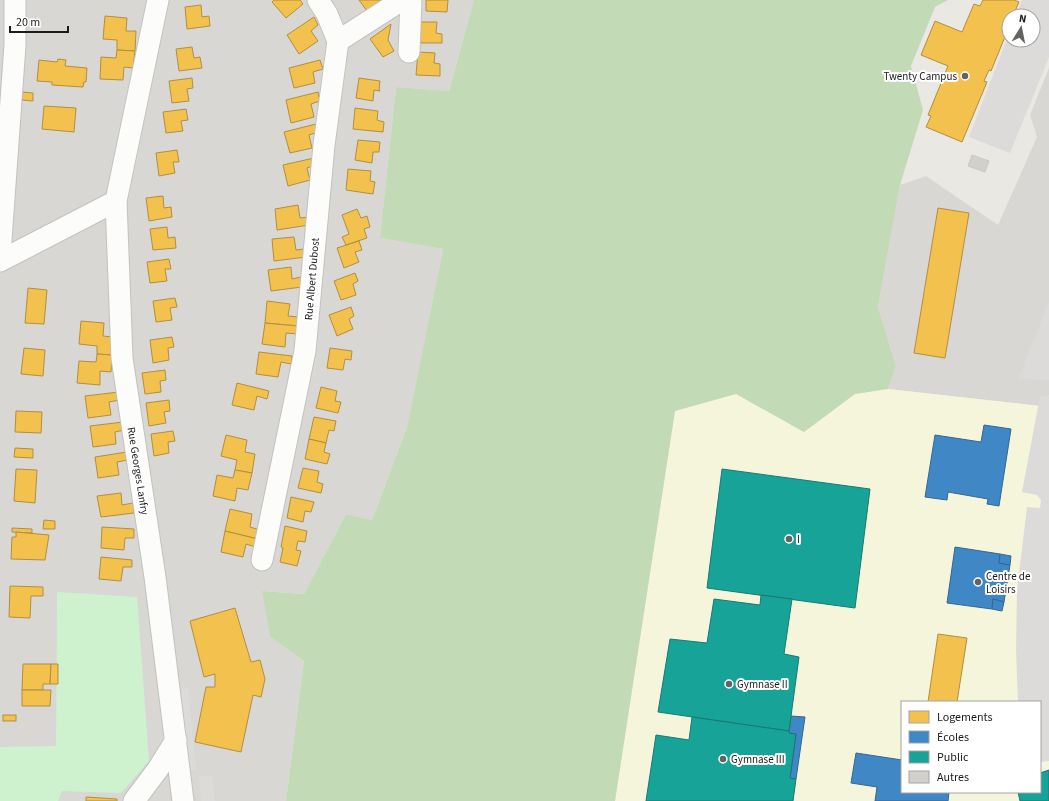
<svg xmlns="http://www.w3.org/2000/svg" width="1049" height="801" viewBox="0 0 1049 801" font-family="'Source Sans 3',sans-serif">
<rect width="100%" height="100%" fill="#eae8e2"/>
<g fill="#d9d7d4">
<path d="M 0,0 L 474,0 L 449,91 L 396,87 L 380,238 L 443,249 L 407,427 L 372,520 L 346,514 L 304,594 L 263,591 L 270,637 L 304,661 L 286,801 L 0,801 Z"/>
<path d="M 1049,68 L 1049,407 L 888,389 L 896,366 L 878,307 L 900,185 L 926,176 L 998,225 L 1037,137 L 1030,115 Z"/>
</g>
<path fill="#f5f5db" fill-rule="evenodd" d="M 888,389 L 1049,407 L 1049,801 L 615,801 L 675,411 L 736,394 L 804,432 L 855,394 ZM 902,702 L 1040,702 L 1040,792 L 902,792 Z"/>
<path fill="#c3dab6" d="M 474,0 L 948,0 L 935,7 L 911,66 L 923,110 L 900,185 L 878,307 L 896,366 L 888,389 L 855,394 L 804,432 L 736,394 L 675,411 L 615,801 L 286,801 L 304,661 L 270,637 L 262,591 L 304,594 L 346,514 L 372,520 L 407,427 L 443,249 L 380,238 L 396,87 L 449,91 Z"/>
<path fill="#cef2ce" d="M 57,592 L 137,597 L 149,761 L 121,793 L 62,791 L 58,801 L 0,801 L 0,747 L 56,746 Z"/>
<g fill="#dcdbd9">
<path d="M 1022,0 L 1049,0 L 1049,57 L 1010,153 L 969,137 L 1009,34 L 1009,40 L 1033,40 L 1033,16 L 1016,16 Z"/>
<path d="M 1049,302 L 1049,380 L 1018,379 Z"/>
<path d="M 1049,395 L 1049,761 L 1040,762 L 1040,702 L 1018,702 L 1016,649 L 1017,591 L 1027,507 L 1040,508 L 1041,500 L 1037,495 L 1022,492 L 1040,396 Z"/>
<path d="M 188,687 L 196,770 L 181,772 L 173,688 Z"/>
<path d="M 212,775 L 215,801 L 201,801 L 199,777 Z"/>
</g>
<g fill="#f2c14e" stroke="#b28f3f">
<path d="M 274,0 L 300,0 L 303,4 L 286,18 L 272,2 Z"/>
<path d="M 359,0 L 389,0 L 370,15 Z"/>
<path d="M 426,0 L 448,0 L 447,12 L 426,11 Z"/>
<path d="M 983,0 L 1014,0 L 1019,2 L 1013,16 L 1009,16 L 1009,27 L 991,71 L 989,70 L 984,81 L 987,82 L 962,142 L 926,127 L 931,116 L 928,115 L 948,66 L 921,55 L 935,21 L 962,32 L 974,4 L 980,6 Z"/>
<path d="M 201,5 L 202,17 L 209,16 L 210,26 L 187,29 L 185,7 Z"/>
<path d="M 105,16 L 127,18 L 126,31 L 136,31 L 135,51 L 117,50 L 117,40 L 103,39 Z"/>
<path d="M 314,17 L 318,25 L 311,31 L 318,41 L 299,54 L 287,35 Z"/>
<path d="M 419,22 L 437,22 L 436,33 L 442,34 L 442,43 L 418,43 Z"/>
<path d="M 391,24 L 388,40 L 394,51 L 383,57 L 370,39 Z"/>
<path d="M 192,47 L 194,58 L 200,57 L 202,68 L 179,71 L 176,49 Z"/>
<path d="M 117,50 L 135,51 L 133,68 L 124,67 L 123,80 L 100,79 L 101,57 L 116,58 Z"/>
<path d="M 418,52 L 435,53 L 434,63 L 440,64 L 440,76 L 416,75 Z"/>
<path d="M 58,59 L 66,60 L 65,66 L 87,68 L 86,82 L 84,82 L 83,87 L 52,85 L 52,82 L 37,81 L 39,60 L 57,62 Z"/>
<path d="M 320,60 L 323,69 L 313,72 L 315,83 L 294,88 L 289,68 Z"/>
<path d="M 192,78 L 193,88 L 187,89 L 189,101 L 172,103 L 169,81 Z"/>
<path d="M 359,78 L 380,81 L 379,89 L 380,91 L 374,90 L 373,101 L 356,98 Z"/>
<path d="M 22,92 L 33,93 L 33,101 L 22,100 Z"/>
<path d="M 318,92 L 320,101 L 311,104 L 314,117 L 291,123 L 286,100 Z"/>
<path d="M 44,106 L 76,108 L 74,132 L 42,129 Z"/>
<path d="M 355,108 L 378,111 L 377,120 L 384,122 L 383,132 L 353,129 Z"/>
<path d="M 186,109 L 188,120 L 181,121 L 183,131 L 166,133 L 163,112 Z"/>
<path d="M 316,124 L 318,132 L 309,135 L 312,148 L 290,153 L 284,132 Z"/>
<path d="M 358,140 L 380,142 L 379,152 L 373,152 L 372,163 L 355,160 Z"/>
<path d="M 177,150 L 179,162 L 173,162 L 175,173 L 159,176 L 156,153 Z"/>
<path d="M 314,158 L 315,165 L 307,168 L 310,180 L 288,186 L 283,165 Z"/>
<path d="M 348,169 L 371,171 L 370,181 L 375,182 L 373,194 L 346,190 Z"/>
<path d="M 163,196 L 164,208 L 171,207 L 172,217 L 149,221 L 146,198 Z"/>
<path d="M 298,205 L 300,218 L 308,217 L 309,225 L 277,230 L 275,209 Z"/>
<path d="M 938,208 L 969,213 L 945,358 L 914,353 Z"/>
<path d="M 357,209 L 361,218 L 367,216 L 370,227 L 364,229 L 367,238 L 346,245 L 342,237 L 349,234 L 342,215 Z"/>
<path d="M 167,227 L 168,238 L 175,237 L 176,248 L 153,250 L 150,229 Z"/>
<path d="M 294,237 L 296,250 L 305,249 L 306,257 L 274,261 L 272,239 Z"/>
<path d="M 359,241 L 362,250 L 355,252 L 359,262 L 344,268 L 337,248 Z"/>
<path d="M 169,259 L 171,269 L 165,269 L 167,281 L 150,283 L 147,262 Z"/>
<path d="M 291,267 L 292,279 L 301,277 L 302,287 L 271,291 L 268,270 Z"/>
<path d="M 355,273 L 358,281 L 353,284 L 356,295 L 341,300 L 334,281 Z"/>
<path d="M 28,288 L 47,290 L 44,324 L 25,323 Z"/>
<path d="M 175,298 L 177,307 L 170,308 L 172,320 L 156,322 L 153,301 Z"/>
<path d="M 267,301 L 290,304 L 288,316 L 299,317 L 298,326 L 265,323 Z"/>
<path d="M 351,307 L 354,316 L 349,319 L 353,329 L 337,336 L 329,315 Z"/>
<path d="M 81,321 L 104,323 L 103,336 L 113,337 L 112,355 L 97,354 L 97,346 L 79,344 Z"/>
<path d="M 265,323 L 298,326 L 297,334 L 286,333 L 285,347 L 262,344 Z"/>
<path d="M 172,337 L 174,347 L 168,348 L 169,360 L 153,363 L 150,340 Z"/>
<path d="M 24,348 L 45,350 L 43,376 L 21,374 Z"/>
<path d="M 330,348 L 352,351 L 351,360 L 345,359 L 343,370 L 327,368 Z"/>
<path d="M 259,352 L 292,356 L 291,364 L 281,362 L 278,377 L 256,374 Z"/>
<path d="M 97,354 L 112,355 L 111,372 L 100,371 L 100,385 L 77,383 L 79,361 L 96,362 Z"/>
<path d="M 165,370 L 166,380 L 160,381 L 161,392 L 145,394 L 142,373 Z"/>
<path d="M 237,383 L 269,391 L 267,399 L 257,396 L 254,410 L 232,405 Z"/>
<path d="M 321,387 L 337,391 L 335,401 L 341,402 L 338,413 L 316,408 Z"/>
<path d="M 119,392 L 120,400 L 109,402 L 111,415 L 88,418 L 85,396 Z"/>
<path d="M 169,400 L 170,411 L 164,412 L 166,423 L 149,426 L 146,403 Z"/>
<path d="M 16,411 L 42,412 L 41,433 L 15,432 Z"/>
<path d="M 314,417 L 336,421 L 334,431 L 329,430 L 326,443 L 309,439 Z"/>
<path d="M 123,422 L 124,430 L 115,432 L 116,444 L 93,447 L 90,426 Z"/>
<path d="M 173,431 L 175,441 L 168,442 L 169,453 L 154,456 L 151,434 Z"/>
<path d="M 226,435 L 247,440 L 245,452 L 255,454 L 252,473 L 235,470 L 237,460 L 221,456 Z"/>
<path d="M 309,439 L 326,443 L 324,452 L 330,454 L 327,464 L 305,459 Z"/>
<path d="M 15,448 L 33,449 L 33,458 L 14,457 Z"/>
<path d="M 127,452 L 128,460 L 117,462 L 119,475 L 98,478 L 95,457 Z"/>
<path d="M 303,468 L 319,471 L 317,482 L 323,484 L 321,493 L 298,488 Z"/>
<path d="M 16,469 L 37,470 L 35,503 L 14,501 Z"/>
<path d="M 235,470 L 252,473 L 248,490 L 237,488 L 235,501 L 213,496 L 217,475 L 233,478 Z"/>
<path d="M 121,493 L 122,505 L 133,503 L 134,513 L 101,517 L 97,496 Z"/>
<path d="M 291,497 L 314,502 L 311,512 L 305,511 L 303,522 L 287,518 Z"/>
<path d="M 230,509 L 252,514 L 250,527 L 260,530 L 258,539 L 225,531 Z"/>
<path d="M 44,520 L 55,521 L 55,529 L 43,529 Z"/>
<path d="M 285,526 L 307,531 L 305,542 L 298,541 L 296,550 L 301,551 L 297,566 L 280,562 L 283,548 L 281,547 Z"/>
<path d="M 102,527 L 134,529 L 134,538 L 125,538 L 124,550 L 101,548 Z"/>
<path d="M 12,528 L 32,529 L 32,533 L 12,532 Z"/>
<path d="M 225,531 L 258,539 L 256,547 L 246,544 L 243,557 L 221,552 Z"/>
<path d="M 16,532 L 49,535 L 45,560 L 11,559 L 12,537 L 16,537 Z"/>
<path d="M 101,557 L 132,560 L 132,567 L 123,567 L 121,581 L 99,579 Z"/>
<path d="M 10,586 L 43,587 L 43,596 L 31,596 L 30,618 L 9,617 Z"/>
<path d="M 235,608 L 251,662 L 260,660 L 265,679 L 261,697 L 253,695 L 241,752 L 195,742 L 206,687 L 215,687 L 215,674 L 204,677 L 190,621 Z"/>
<path d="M 938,634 L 967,638 L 957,702 L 928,702 Z"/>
<path d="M 23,664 L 51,664 L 50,684 L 43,684 L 43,690 L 22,690 Z"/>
<path d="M 51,664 L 58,664 L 58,684 L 50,684 Z"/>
<path d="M 22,690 L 51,690 L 50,706 L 22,706 Z"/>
<rect x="3" y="715" width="13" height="6"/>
<path d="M 86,797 L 117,799 L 117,801 L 86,801 Z"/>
</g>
<g fill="#3f88c5" stroke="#346792">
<path d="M 984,425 L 1011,429 L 999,506 L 987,504 L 988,499 L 948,492 L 947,500 L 925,497 L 935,435 L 981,442 Z"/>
<path d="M 955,547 L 1000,554 L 999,563 L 1010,565 L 1004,602 L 993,599 L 992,609 L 947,603 Z"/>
<path d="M 1000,554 L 1011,556 L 1010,565 L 999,563 Z"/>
<path d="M 993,599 L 1004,602 L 1002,611 L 992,609 Z"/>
<path d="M 791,716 L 805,717 L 796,779 L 790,778 L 796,734 L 789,733 Z"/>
<path d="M 856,753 L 902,760 L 902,792 L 949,792 L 948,801 L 875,801 L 877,787 L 851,783 Z"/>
</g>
<g fill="#17a398" stroke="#187a72">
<path d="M 722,469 L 870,489 L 855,608 L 707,588 Z"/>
<path d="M 761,595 L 792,599 L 784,654 L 799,657 L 789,731 L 658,712 L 670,639 L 707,643 L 714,599 L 760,605 Z"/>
<path d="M 692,717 L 789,731 L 789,733 L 796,734 L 790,778 L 796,779 L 793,801 L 646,801 L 656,735 L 689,740 Z"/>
<path d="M 1049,770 L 1049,801 L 1020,801 L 1018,792 L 1040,792 L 1040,773 Z"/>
</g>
<path fill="#d2d0cb" stroke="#cdc9c4" d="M 972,155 L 989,161 L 985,172 L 968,166 Z"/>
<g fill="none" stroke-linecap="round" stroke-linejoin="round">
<g stroke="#c2c2bf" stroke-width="23">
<g id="street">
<path d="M 338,41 L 402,0"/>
<path d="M 409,52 L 411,0"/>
<path d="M 116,201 L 122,358 L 155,577 L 183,801"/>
<path d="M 0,254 L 15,45 L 15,0"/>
<path d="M 0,261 L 116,201 L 158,0"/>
<path d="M 262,560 L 305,351 L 324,145 L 338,41 L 327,14 L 318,0"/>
<path d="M 134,801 L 158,769 L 176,740"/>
</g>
</g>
<use href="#street" stroke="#fcfcfb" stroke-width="21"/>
</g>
<g fill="#636361" stroke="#fff" stroke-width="1.5">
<circle cx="965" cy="76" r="4"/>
<circle cx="789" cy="539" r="4"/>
<circle cx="978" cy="582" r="4"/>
<circle cx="729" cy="684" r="4"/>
<circle cx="723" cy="759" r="4"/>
</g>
<g text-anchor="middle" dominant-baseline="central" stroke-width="4" stroke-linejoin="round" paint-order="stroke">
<g font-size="11" fill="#1b1b1b" stroke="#fff" text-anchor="start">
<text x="957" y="76" text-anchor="end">Twenty Campus</text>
<text x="797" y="539">I</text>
<text x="986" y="576">Centre de<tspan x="986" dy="13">Loisirs</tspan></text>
<text x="737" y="684">Gymnase II</text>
<text x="731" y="759">Gymnase III</text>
</g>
<g font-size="11" fill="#1b1b1b" stroke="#fff">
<text transform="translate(312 279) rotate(-85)">Rue Albert Dubost</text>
<text transform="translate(138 471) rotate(81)">Rue Georges Lanfry</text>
</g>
</g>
<rect x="901" y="701" width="140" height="92" fill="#ffffff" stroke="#a4a4a4"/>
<rect x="909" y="711" width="20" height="12" fill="#f2c14e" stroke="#a4a4a4"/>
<text x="937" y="721" font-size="12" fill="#1b1b1b">Logements</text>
<rect x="909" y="731" width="20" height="12" fill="#3f88c5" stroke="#a4a4a4"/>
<text x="937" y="741" font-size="12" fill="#1b1b1b">Écoles</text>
<rect x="909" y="751" width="20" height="12" fill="#17a398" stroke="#a4a4a4"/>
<text x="937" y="761" font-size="12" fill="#1b1b1b">Public</text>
<rect x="909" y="771" width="20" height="12" fill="#d2d0cb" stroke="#a4a4a4"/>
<text x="937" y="781" font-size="12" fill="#1b1b1b">Autres</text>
<g transform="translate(1021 28) rotate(10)"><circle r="19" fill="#ffffff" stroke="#a4a4a4"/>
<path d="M0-3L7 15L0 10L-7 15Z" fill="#636361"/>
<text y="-6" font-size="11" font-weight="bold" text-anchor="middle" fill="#1b1b1b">N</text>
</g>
<path d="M10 26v6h58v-6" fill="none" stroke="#1b1b1b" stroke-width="2"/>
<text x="16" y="26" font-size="12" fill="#1b1b1b" stroke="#ffffff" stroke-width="3" paint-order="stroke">20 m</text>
</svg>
